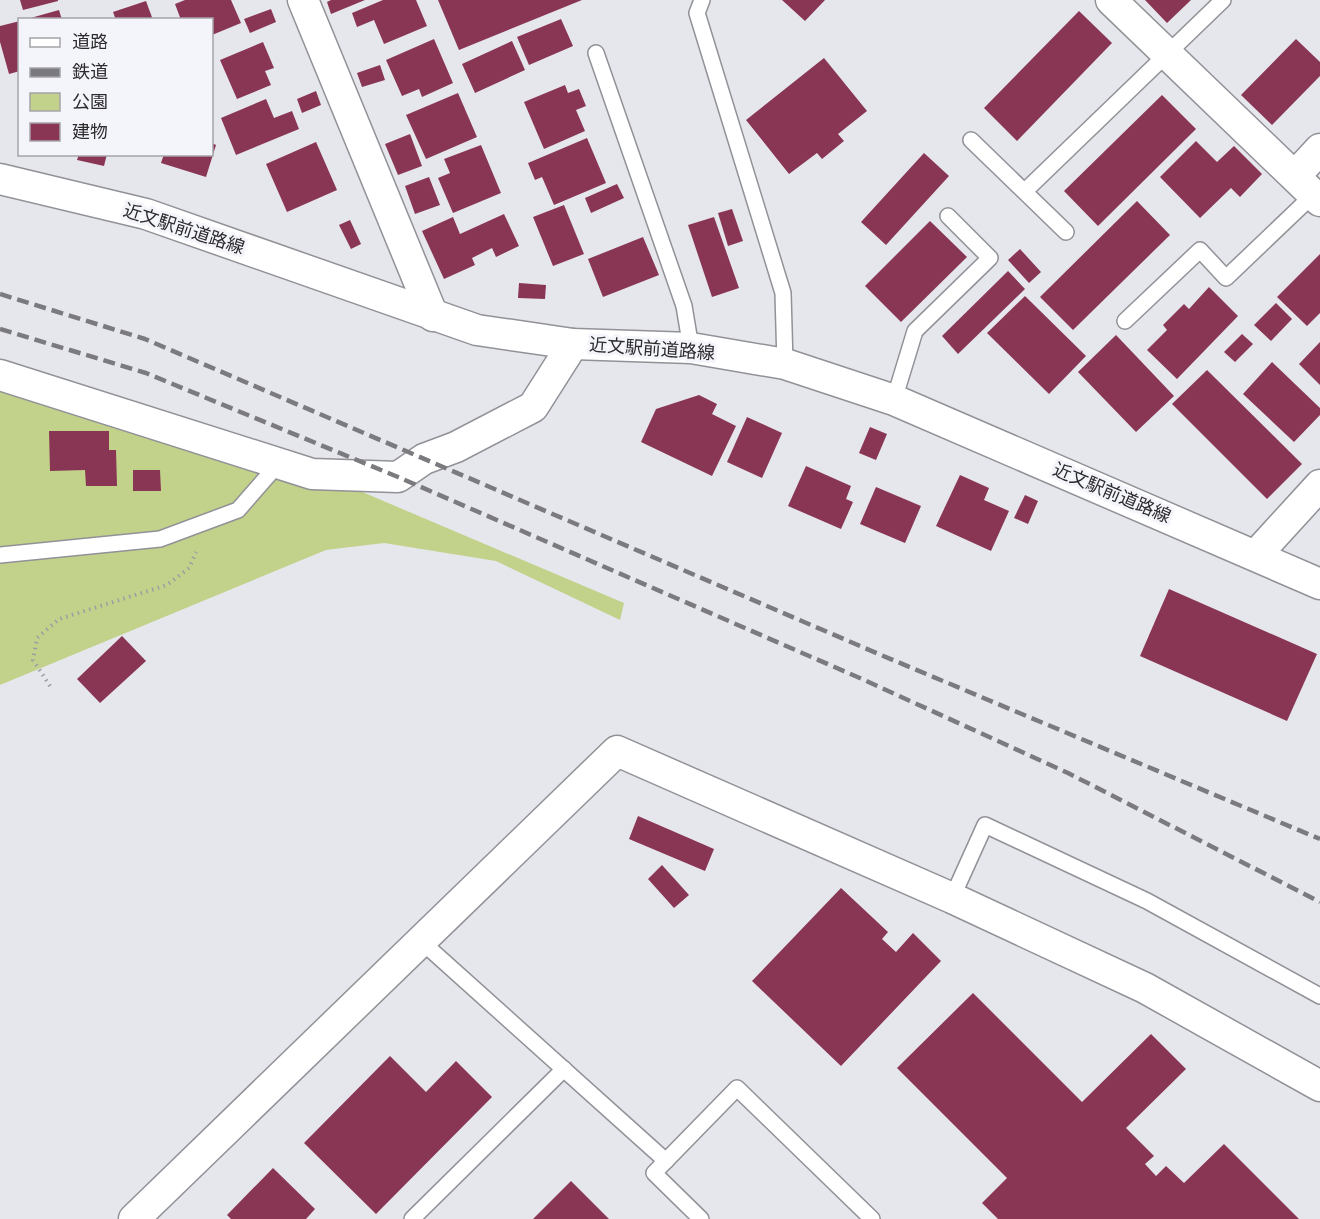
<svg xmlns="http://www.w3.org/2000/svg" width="1320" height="1219" viewBox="0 0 1320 1219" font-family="Cabin,'Noto Sans JP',sans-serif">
<rect width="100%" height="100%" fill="#e6e7ed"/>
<path fill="#c2d28a" d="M 0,364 L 183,416 L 624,603 L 620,620 L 496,561 L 384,543 L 326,550 L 0,685 Z"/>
<g fill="#893554">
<path d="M 20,0 L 58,0 L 58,1 L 23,10 Z"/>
<path d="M 185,0 L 231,0 L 241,23 L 212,35 L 212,20 L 181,20 L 175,4 Z"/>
<path d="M 331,0 L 365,0 L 331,14 L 327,2 Z"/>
<path d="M 383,0 L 416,0 L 427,26 L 384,44 L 374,20 L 357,27 L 352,13 Z"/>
<path d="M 438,0 L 582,0 L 459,50 Z"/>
<path d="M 782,0 L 825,0 L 805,21 Z"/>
<path d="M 1145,0 L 1191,0 L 1167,23 Z"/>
<path d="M 146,1 L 153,20 L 116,20 L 113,12 Z"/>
<path d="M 271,9 L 276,22 L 250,33 L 244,19 Z"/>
<path d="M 59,10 L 62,20 L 27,20 L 27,19 Z"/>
<path d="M 1079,11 L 1112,43 L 1017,141 L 984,108 Z"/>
<path d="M 561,19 L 573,46 L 529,65 L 517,37 Z"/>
<path d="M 20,21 L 20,71 L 9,74 L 0,42 L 0,26 Z"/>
<path d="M 434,39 L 453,83 L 422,97 L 419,89 L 402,96 L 386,60 Z"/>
<path d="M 1296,39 L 1320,62 L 1320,76 L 1272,125 L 1241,95 Z"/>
<path d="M 512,41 L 525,70 L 475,93 L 462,64 Z"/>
<path d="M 263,42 L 274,68 L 265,71 L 271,85 L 237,99 L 220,60 Z"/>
<path d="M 824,58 L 867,111 L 838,134 L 844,141 L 822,159 L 817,153 L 789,174 L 746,120 Z"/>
<path d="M 380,65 L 385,80 L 362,87 L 357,73 Z"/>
<path d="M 565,85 L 568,93 L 579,89 L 586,106 L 576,110 L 585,131 L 544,149 L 524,102 Z"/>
<path d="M 316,91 L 321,105 L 302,113 L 297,99 Z"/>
<path d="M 458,93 L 477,137 L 426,159 L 406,115 Z"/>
<path d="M 1162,95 L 1196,129 L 1098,226 L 1064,191 Z"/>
<path d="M 266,99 L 274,118 L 292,111 L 299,129 L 236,155 L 221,118 Z"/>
<path d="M 410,134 L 422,166 L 398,175 L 385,144 Z"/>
<path d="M 587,138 L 606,183 L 554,205 L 542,177 L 535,180 L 528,163 Z"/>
<path d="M 1196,141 L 1217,162 L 1234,146 L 1262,174 L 1240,197 L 1231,188 L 1200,218 L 1160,177 Z"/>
<path d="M 316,142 L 337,190 L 287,212 L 266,164 Z"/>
<path d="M 212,143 L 216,145 L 206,177 L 161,163 L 164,154 L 212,154 Z"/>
<path d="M 481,145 L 501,193 L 453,213 L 438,178 L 450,173 L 444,159 Z"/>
<path d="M 924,153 L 949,176 L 886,245 L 861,222 Z"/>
<path d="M 79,154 L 107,154 L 104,166 L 77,160 Z"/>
<path d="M 429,177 L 440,205 L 415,214 L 405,186 Z"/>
<path d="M 617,184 L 624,198 L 591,213 L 585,198 Z"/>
<path d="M 1137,201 L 1170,235 L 1073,330 L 1040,297 Z"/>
<path d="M 564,205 L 584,254 L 553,266 L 533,217 Z"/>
<path d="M 732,209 L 743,241 L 728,246 L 718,213 Z"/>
<path d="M 504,214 L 519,246 L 496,257 L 492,248 L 472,258 L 475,265 L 444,279 L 422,231 L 453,217 L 460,234 Z"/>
<path d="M 714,217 L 739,288 L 712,297 L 688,225 Z"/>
<path d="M 350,220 L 361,244 L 351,249 L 339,225 Z"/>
<path d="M 930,221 L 967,257 L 901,322 L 865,286 Z"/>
<path d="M 643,237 L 659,275 L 603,297 L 588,259 Z"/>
<path d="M 1020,249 L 1041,272 L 1029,283 L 1008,260 Z"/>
<path d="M 1320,254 L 1320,313 L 1307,326 L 1277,297 Z"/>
<path d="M 1008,271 L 1025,289 L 958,354 L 942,336 Z"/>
<path d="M 519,283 L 546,285 L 545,299 L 518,298 Z"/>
<path d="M 1209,287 L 1238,316 L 1177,379 L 1147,350 L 1167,330 L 1163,325 L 1184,304 L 1189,309 Z"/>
<path d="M 1025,296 L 1086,356 L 1049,394 L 987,333 Z"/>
<path d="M 1276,303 L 1292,319 L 1271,341 L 1254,325 Z"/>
<path d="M 1242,334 L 1253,344 L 1235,362 L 1224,352 Z"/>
<path d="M 1116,335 L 1174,396 L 1136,432 L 1078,372 Z"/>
<path d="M 1320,342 L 1320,385 L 1299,364 Z"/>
<path d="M 1272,362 L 1320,408 L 1320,415 L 1294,442 L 1243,394 Z"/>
<path d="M 1207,370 L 1302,464 L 1267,499 L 1172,404 Z"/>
<path d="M 699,395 L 717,404 L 712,414 L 736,426 L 712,476 L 641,442 L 656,409 Z"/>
<path d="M 747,417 L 782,433 L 762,478 L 727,462 Z"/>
<path d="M 870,427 L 887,434 L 876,460 L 859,453 Z"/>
<path d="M 49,431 L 109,431 L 109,450 L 116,450 L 117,486 L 86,486 L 85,470 L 50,471 Z"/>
<path d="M 806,466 L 851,486 L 846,499 L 853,502 L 841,529 L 788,506 Z"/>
<path d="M 133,470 L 160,470 L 161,491 L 133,491 Z"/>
<path d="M 960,475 L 989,488 L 984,500 L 1009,511 L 991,551 L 936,526 Z"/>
<path d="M 876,487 L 921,506 L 905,543 L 860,524 Z"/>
<path d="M 1025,495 L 1038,501 L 1028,524 L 1014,518 Z"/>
<path d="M 1169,589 L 1317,654 L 1287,721 L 1140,656 Z"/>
<path d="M 122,636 L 146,661 L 100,703 L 77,679 Z"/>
<path d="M 638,816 L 714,849 L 705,871 L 629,839 Z"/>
<path d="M 662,865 L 689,895 L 674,908 L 648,879 Z"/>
<path d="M 841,888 L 888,932 L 882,939 L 896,952 L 913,933 L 941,961 L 841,1066 L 752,981 Z"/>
<path d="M 973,993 L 1082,1102 L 1151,1034 L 1186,1069 L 1126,1128 L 1154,1156 L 1145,1164 L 1156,1176 L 1166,1166 L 1184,1183 L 1224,1144 L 1299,1219 L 998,1219 L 982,1203 L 1007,1178 L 897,1068 Z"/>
<path d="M 390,1056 L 426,1092 L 456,1061 L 492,1097 L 376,1214 L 304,1143 Z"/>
<path d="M 273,1168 L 315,1209 L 306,1219 L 231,1219 L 227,1215 Z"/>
<path d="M 571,1181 L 609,1219 L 533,1219 Z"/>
</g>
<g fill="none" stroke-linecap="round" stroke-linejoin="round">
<g stroke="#919198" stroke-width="18">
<g id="lane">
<path d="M 702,0 L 697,13 L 783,293 L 785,364"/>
<path d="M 596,53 L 684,306 L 691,348"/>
<path d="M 971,140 L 1066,232"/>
<path d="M 1025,191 L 1223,0"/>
<path d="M 1125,321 L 1200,250 L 1226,278 L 1314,194"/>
<path d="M 894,400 L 915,331 L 990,258 L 948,216"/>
<path d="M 0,555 L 160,539 L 238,510 L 279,463"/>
<path d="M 952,898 L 985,825 L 1147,901 L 1320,996"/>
<path d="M 421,941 L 666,1161"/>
<path d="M 412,1219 L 564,1069"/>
<path d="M 701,1219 L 654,1173 L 737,1088 L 872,1219"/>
</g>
</g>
<g stroke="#919198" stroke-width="33">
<g id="street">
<path d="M 303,0 L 433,316"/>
<path d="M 1111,0 L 1320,201"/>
<path d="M 1295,176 L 1320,149"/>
<path d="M 0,179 L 146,214 L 477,330 L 573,344 L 691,348 L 785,364 L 894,400 L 1320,584"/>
<path d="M 0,375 L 312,474 L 398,477 L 424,459 L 456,447 L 533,407 L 573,344"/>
<path d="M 1256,555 L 1320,485"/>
<path d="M 134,1219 L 617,751 L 952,898 L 1145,988 L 1320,1086"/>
</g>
</g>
<path stroke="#9d9ea2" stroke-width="4" stroke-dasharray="1.5 4.5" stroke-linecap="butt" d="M 50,686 L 33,660 L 37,638 L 59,619 L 167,585 L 189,568 L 196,552"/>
<use href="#lane" stroke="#fff" stroke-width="15"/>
<use href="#street" stroke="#fff" stroke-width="30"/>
<g stroke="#7b7b7f" stroke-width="4.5" stroke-dasharray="12 6" stroke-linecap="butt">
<path d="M 0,294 L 145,339 L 881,655 L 1320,839"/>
<path d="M 0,329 L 146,373 L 398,477 L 862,679 L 1068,773 L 1320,902"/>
</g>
</g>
<g text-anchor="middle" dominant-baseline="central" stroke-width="6" stroke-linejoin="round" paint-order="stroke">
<g font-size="18" fill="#2c2c2e" stroke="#f4f4fb">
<text transform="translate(184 229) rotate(18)">近文駅前道路線</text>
<text transform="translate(652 349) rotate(4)">近文駅前道路線</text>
<text transform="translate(1112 493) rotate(23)">近文駅前道路線</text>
</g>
</g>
<rect x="18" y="18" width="195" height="138" fill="#f4f4fb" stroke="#a4a4a9" stroke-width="1.5"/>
<rect x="30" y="38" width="30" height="9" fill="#ffffff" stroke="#a4a4a9" stroke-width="1.5"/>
<text x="72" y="48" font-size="18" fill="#2c2c2e">道路</text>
<rect x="30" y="68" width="30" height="9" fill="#7b7b7f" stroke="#a4a4a9" stroke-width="1.5"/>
<text x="72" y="78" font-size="18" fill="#2c2c2e">鉄道</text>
<rect x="30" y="93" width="30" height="18" fill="#c2d28a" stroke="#a4a4a9" stroke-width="1.5"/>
<text x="72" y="108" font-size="18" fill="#2c2c2e">公園</text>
<rect x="30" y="123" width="30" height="18" fill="#893554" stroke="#a4a4a9" stroke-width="1.5"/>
<text x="72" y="138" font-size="18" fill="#2c2c2e">建物</text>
</svg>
